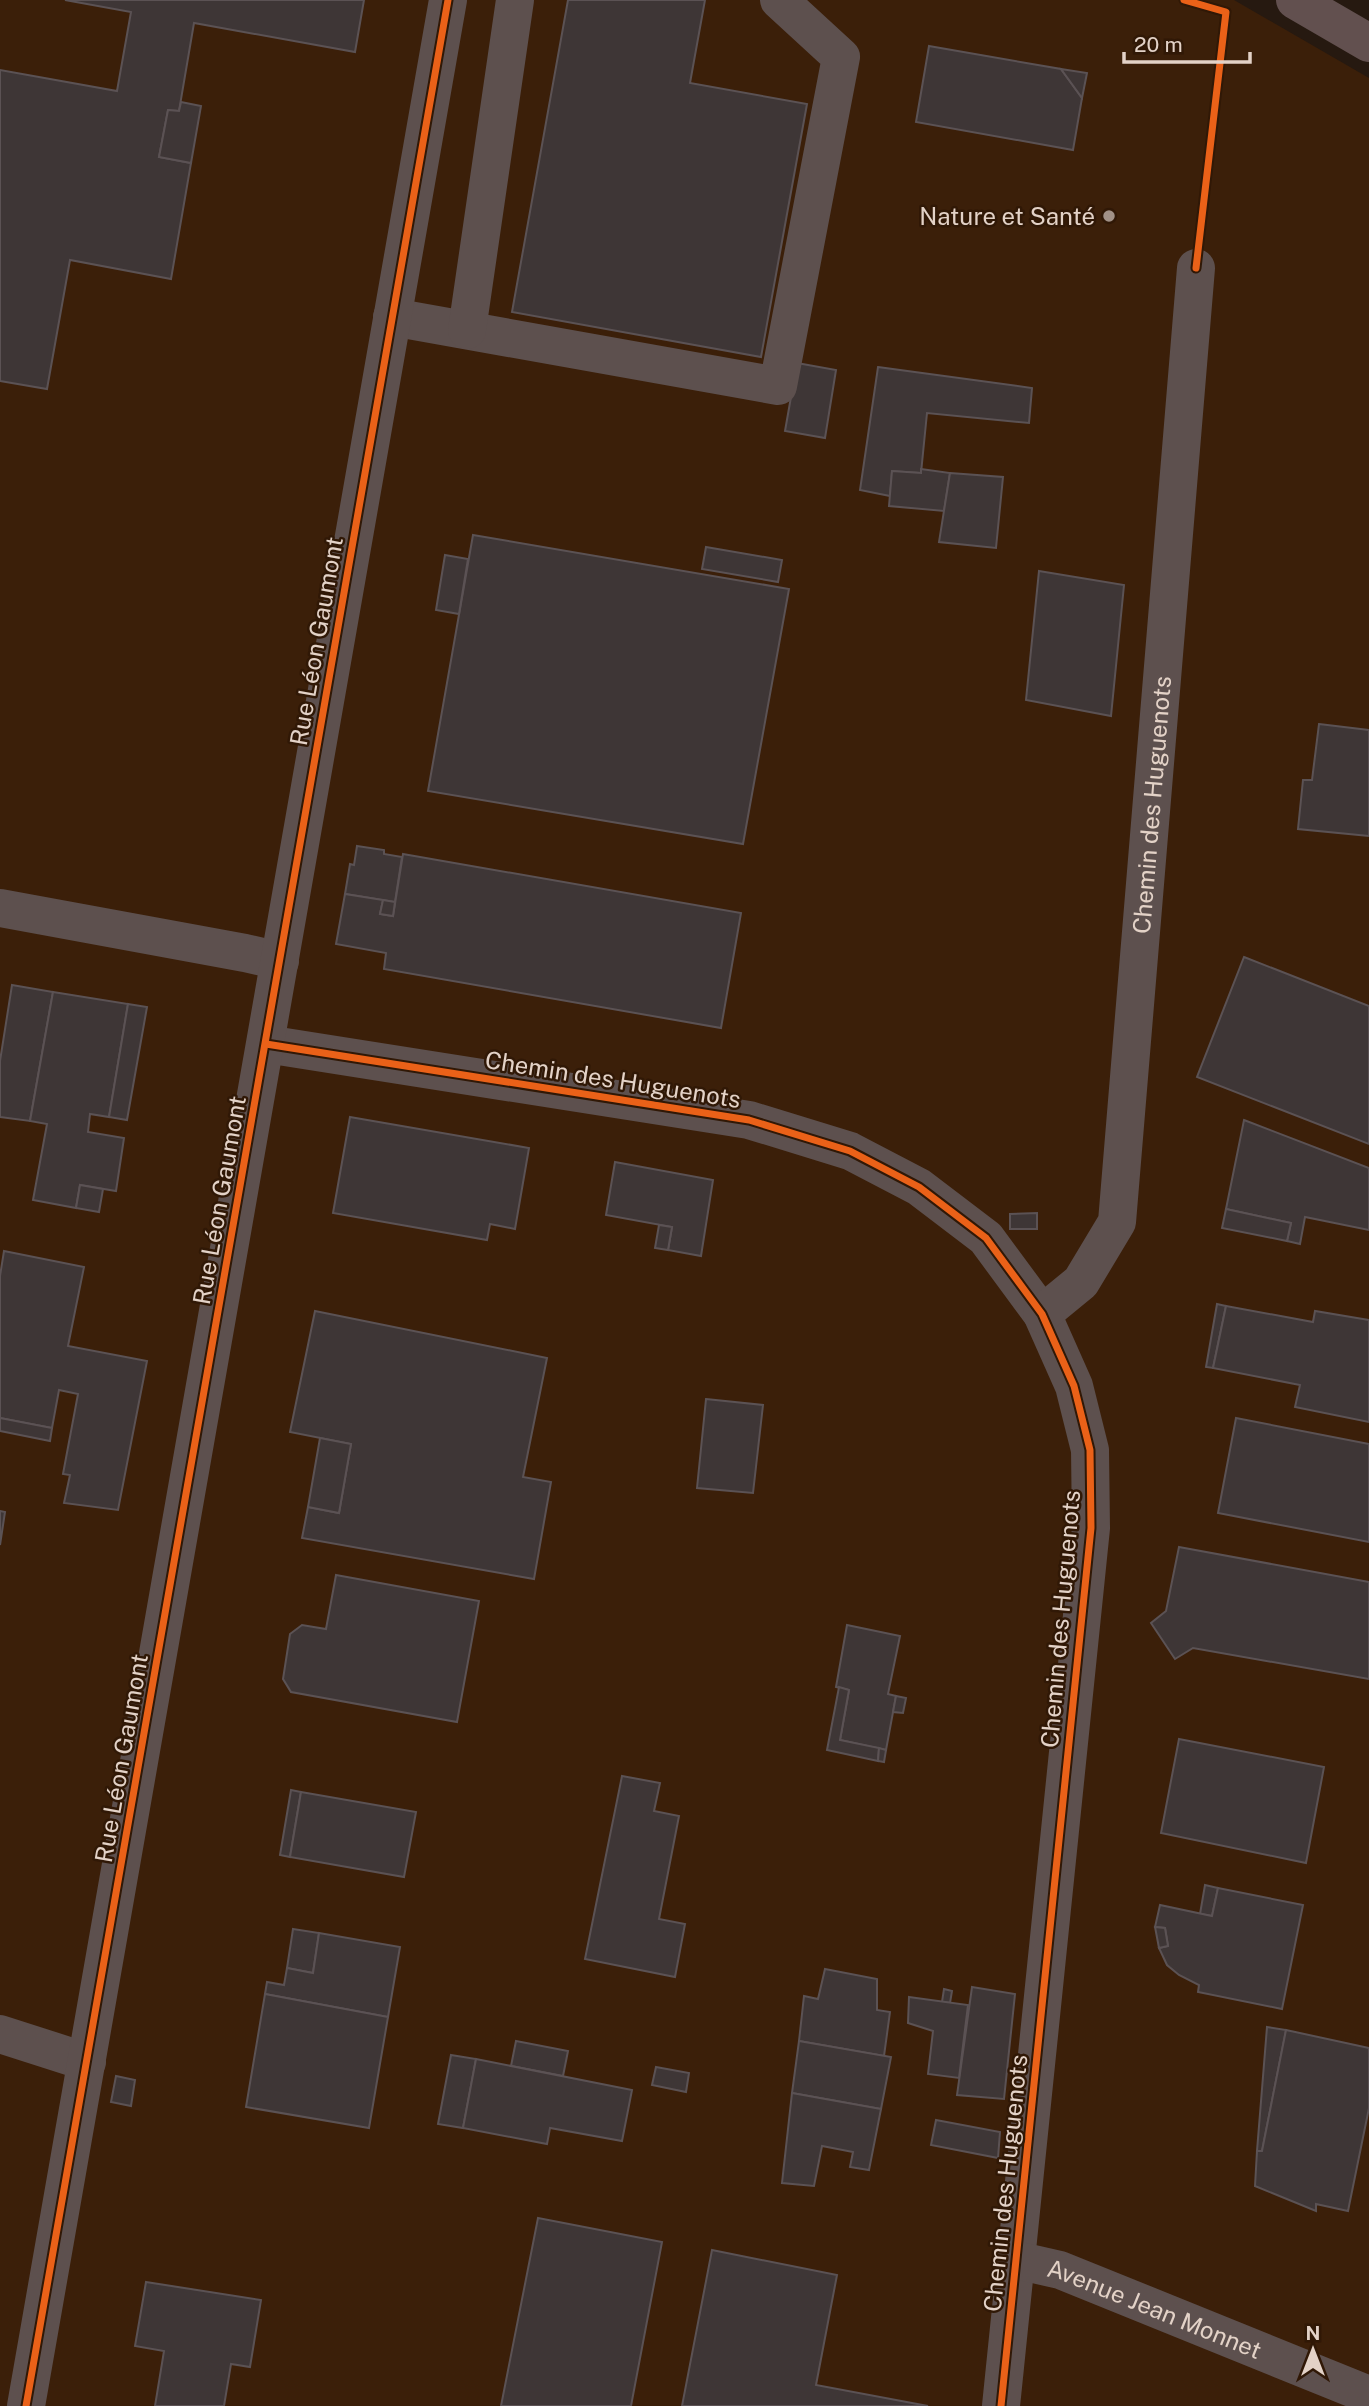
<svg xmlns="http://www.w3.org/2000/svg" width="1369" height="2406" viewBox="0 0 1369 2406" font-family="'Public Sans',sans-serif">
<rect width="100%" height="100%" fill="#261910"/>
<path fill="#3b1f09" d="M 0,0 L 1234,0 L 1369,78 L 1369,2406 L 0,2406 Z"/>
<g fill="#3e3636" stroke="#5b5254" stroke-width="2">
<path d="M 65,0 L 364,0 L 355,52 L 194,23 L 179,111 L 168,110 L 159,157 L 191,163 L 171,279 L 70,260 L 47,389 L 0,381 L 0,70 L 117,91 L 131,12 Z"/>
<path d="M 568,0 L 705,0 L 690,83 L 807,104 L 761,357 L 512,312 Z"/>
<path d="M 929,46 L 1061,69 L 1082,98 L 1073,150 L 916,122 Z"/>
<path d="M 1061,69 L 1087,73 L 1082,98 Z"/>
<path d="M 181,102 L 201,106 L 191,163 L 159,157 L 168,110 L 179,111 Z"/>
<path d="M 797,363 L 836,370 L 825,438 L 785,431 Z"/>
<path d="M 878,367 L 1032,388 L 1029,423 L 927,413 L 921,473 L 892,471 L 890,496 L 860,490 Z"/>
<path d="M 921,469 L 950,473 L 944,511 L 889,506 L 892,471 L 921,473 Z"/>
<path d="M 950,473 L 1003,477 L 996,548 L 939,542 Z"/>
<path d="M 473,535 L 789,589 L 743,844 L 428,791 Z"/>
<path d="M 706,547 L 782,560 L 778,582 L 702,569 Z"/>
<path d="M 445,555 L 468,559 L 459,614 L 436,610 Z"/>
<path d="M 1039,571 L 1124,585 L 1111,716 L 1026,700 Z"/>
<path d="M 1319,724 L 1369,730 L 1369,836 L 1298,829 L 1303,780 L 1312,780 Z"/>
<path d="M 357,846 L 384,850 L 384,854 L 402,857 L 395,902 L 345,894 L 350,864 L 354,865 Z"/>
<path d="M 403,854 L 741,913 L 721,1028 L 384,969 L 386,953 L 336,944 L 345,894 L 383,900 L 380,914 L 393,916 Z"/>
<path d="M 383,900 L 395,902 L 393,916 L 380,914 Z"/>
<path d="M 1244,957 L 1369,1006 L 1369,1144 L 1197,1077 Z"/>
<path d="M 12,985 L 53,992 L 30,1121 L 0,1117 L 0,1061 Z"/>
<path d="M 53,992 L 128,1004 L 109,1117 L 90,1114 L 88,1132 L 124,1138 L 116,1191 L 80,1185 L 76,1208 L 33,1200 L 47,1124 L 30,1121 Z"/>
<path d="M 128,1004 L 147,1007 L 127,1120 L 109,1117 Z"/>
<path d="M 350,1117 L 529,1148 L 515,1229 L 490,1224 L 487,1240 L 333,1213 Z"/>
<path d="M 1244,1120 L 1369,1168 L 1369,1230 L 1305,1217 L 1300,1244 L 1287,1241 L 1291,1223 L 1226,1209 Z"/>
<path d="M 615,1162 L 713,1180 L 701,1256 L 668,1250 L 672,1227 L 606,1215 Z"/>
<path d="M 80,1185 L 103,1189 L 99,1212 L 76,1208 Z"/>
<path d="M 1226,1209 L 1291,1223 L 1287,1241 L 1222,1228 Z"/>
<path d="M 1037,1213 L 1037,1229 L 1010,1229 L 1010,1214 Z"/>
<path d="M 659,1225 L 672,1227 L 668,1250 L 655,1248 Z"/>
<path d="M 4,1251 L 84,1267 L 68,1346 L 147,1361 L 118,1510 L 64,1503 L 70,1475 L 63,1474 L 78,1394 L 59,1390 L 52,1428 L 0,1418 L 0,1276 Z"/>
<path d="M 1217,1304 L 1226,1306 L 1213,1368 L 1206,1367 Z"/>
<path d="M 1226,1306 L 1313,1322 L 1315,1311 L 1369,1320 L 1369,1422 L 1295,1407 L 1300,1385 L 1213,1368 Z"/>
<path d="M 315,1311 L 547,1358 L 523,1477 L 551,1482 L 534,1579 L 302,1538 L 308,1507 L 339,1513 L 351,1444 L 290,1432 Z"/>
<path d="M 706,1399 L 763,1405 L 753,1493 L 697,1488 Z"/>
<path d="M 0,1418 L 52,1428 L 50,1441 L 0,1431 Z"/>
<path d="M 1236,1418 L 1369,1444 L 1369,1542 L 1218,1513 Z"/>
<path d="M 320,1438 L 351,1444 L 339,1513 L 308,1507 Z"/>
<path d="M 0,1511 L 5,1512 L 0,1545 Z"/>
<path d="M 1179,1547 L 1369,1582 L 1369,1679 L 1193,1648 L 1175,1659 L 1151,1623 L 1166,1611 Z"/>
<path d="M 336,1575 L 479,1601 L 457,1722 L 291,1692 L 283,1679 L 290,1634 L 302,1625 L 326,1629 Z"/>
<path d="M 847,1625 L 900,1636 L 888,1694 L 896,1696 L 886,1750 L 840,1740 L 849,1690 L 836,1687 Z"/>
<path d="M 839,1687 L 849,1690 L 840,1740 L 879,1748 L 878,1761 L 827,1750 Z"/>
<path d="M 896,1696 L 906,1698 L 903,1713 L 893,1712 Z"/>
<path d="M 1179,1739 L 1324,1767 L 1306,1863 L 1161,1833 Z"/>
<path d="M 879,1748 L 886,1750 L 884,1762 L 878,1761 Z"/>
<path d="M 622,1776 L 660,1783 L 654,1811 L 679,1816 L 659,1919 L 685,1924 L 675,1977 L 585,1959 Z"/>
<path d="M 291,1790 L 301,1792 L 290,1857 L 280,1855 Z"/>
<path d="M 301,1792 L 416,1812 L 404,1877 L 290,1857 Z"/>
<path d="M 1205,1885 L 1218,1888 L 1212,1916 L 1200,1914 Z"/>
<path d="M 1218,1888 L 1303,1905 L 1282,2009 L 1198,1992 L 1199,1985 L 1179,1975 L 1167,1965 L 1159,1948 L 1168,1946 L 1165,1928 L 1155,1927 L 1160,1905 L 1212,1916 Z"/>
<path d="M 1155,1927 L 1165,1928 L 1168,1946 L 1159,1948 Z"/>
<path d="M 293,1929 L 319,1933 L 313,1973 L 287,1968 Z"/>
<path d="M 319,1933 L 400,1947 L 388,2017 L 265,1994 L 267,1982 L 284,1985 L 287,1968 L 313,1973 Z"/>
<path d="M 825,1969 L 877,1979 L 877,2010 L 890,2012 L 884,2056 L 799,2041 L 804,1996 L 818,1999 Z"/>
<path d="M 972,1987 L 1015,1994 L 1004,2099 L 957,2095 Z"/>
<path d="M 944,1989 L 952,1991 L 950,2003 L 942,2002 Z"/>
<path d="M 265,1994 L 388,2017 L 369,2128 L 246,2107 Z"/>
<path d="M 909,1997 L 968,2005 L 959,2078 L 928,2074 L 933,2031 L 908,2023 Z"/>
<path d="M 1267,2027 L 1286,2030 L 1262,2151 L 1257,2151 Z"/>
<path d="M 1286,2030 L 1369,2048 L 1369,2108 L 1348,2211 L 1316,2204 L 1316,2211 L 1255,2186 L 1257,2151 L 1262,2151 Z"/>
<path d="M 516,2041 L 568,2051 L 563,2076 L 511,2066 Z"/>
<path d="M 799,2041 L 891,2057 L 881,2109 L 792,2093 Z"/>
<path d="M 451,2055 L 476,2059 L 463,2128 L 438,2124 Z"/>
<path d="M 476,2059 L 632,2090 L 622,2141 L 550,2128 L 547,2144 L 463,2128 Z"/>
<path d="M 656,2067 L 689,2073 L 686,2092 L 652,2085 Z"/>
<path d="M 116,2076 L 135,2080 L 131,2106 L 111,2102 Z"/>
<path d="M 792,2093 L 881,2109 L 869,2170 L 850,2167 L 853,2152 L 822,2146 L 814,2186 L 782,2183 Z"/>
<path d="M 936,2120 L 1000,2132 L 998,2158 L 931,2145 Z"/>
<path d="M 538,2218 L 662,2242 L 631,2406 L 501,2406 Z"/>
<path d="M 712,2250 L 837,2275 L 816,2385 L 928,2406 L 682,2406 Z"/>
<path d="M 146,2282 L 261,2300 L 250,2367 L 231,2364 L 224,2406 L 155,2406 L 164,2351 L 135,2346 Z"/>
</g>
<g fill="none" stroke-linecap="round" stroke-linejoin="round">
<g stroke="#5d504e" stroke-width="38">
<path d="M 392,317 L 778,386 L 841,57 L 779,0"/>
<path d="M 467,330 L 515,0"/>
<path d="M 0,908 L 245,953 L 280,961"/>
<path d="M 266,1044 L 749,1120 L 850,1151 L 919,1187 L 986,1238 L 1042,1314 L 1074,1386 L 1090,1450 L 1091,1528 L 1001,2406"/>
<path id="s1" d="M 1042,1314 L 1081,1282 L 1117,1222 L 1196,268"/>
<path d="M 0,2034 L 87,2062"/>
<path id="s2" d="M 1016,2260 L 1060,2270 L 1369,2395"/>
<path d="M 26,2406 L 448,0"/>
</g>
<path stroke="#62504f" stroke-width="38" d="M 1295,0 L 1369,43"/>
<g stroke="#301806" stroke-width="11">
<g id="cycleway">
<path d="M 1184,0 L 1226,12 L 1196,268"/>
<path d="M 266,1044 L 749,1120 L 850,1151 L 919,1187 L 986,1238 L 1042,1314 L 1074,1386 L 1090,1450 L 1091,1528 L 1001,2406"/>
<path d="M 26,2406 L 448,0"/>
</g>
</g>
<use href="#cycleway" stroke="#ea6118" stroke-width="7"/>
</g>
<circle fill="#a19187" stroke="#301806" stroke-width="2.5" cx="1109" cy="216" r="7"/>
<g text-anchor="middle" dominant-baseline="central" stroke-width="5" stroke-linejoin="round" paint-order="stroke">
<g font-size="24" fill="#e3d2c7" stroke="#301806" text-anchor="end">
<text x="1095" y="216">Nature et Santé</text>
</g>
<g font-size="24" fill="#e3d2c7" stroke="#301806">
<text transform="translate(316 641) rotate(-80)">Rue Léon Gaumont</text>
<text stroke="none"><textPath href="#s1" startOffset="539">Chemin des Huguenots</textPath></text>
<text transform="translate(613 1079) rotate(9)">Chemin des Huguenots</text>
<text transform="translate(219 1200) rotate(-80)">Rue Léon Gaumont</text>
<text transform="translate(1060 1619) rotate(-85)">Chemin des Huguenots</text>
<text transform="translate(121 1758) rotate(-80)">Rue Léon Gaumont</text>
<text transform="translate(1005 2183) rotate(-84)">Chemin des Huguenots</text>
<text stroke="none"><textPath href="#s2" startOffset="147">Avenue Jean Monnet</textPath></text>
</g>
</g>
<g transform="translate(1313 2350)" stroke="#301806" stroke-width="5" paint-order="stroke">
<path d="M0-5L12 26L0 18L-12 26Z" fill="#e3d2c7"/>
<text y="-10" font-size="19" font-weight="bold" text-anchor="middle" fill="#e3d2c7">N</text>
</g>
<path d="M1124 52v10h126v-10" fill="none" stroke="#e3d2c7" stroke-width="3.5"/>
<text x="1134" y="52" font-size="21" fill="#e3d2c7" stroke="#301806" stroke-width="5" paint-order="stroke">20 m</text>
</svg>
